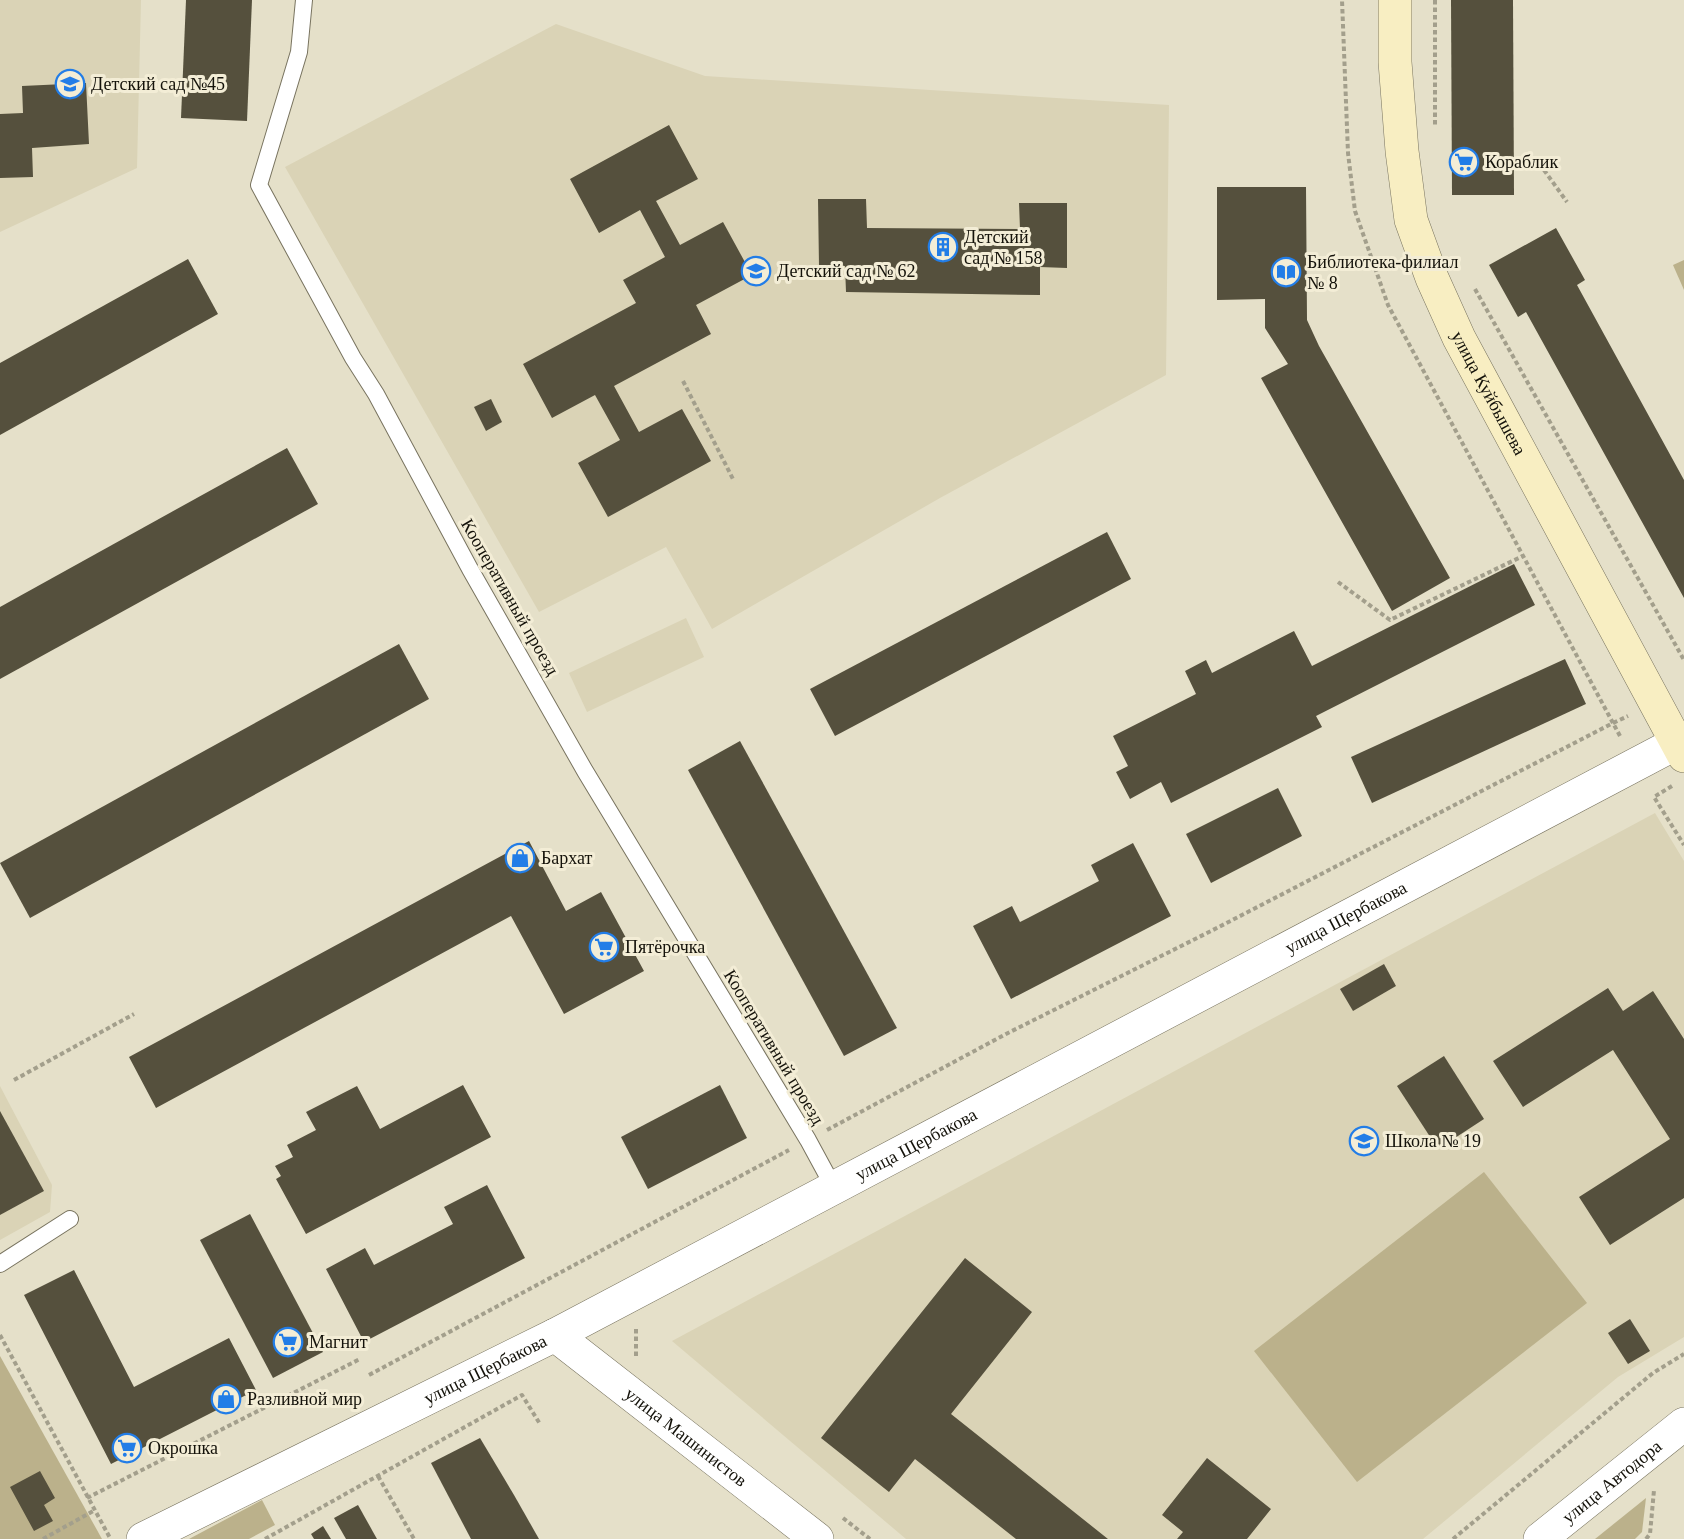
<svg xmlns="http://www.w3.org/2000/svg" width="1684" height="1539" viewBox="0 0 1684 1539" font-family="'Times New Roman',serif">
<rect width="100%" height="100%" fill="#e5e0c9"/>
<g fill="#dad3b6">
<path d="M 0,0 L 141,0 L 137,168 L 0,232 Z"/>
<path d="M 556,24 L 705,76 L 1169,105 L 1166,375 L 940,498 L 712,629 L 666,547 L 539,612 L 285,167 Z"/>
<path d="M 686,618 L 704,657 L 587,712 L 569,673 Z"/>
<path d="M 1655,813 L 1684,861 L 1684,1337 L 1618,1377 L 1423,1539 L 906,1539 L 672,1341 Z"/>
<path d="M 0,1086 L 52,1185 L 50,1212 L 0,1240 Z"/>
</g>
<g fill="#bbb18b">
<path d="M 1684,260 L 1684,290 L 1673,265 Z"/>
<path d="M 1484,1172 L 1587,1303 L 1357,1482 L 1254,1351 Z"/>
<path d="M 0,1356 L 102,1539 L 0,1539 Z"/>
<path d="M 1646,1498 L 1642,1532 L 1635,1539 L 1595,1539 Z"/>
<path d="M 262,1500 L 275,1525 L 249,1539 L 189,1539 Z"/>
</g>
<g fill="#55503d">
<path d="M 186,0 L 252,0 L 247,121 L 181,118 Z"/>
<path d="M 1451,0 L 1513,0 L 1514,195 L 1452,195 Z"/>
<path d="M 86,83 L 89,144 L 32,148 L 33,177 L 0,178 L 0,114 L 23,113 L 22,86 Z"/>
<path d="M 669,125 L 698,179 L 656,201 L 680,245 L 723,222 L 752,275 L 696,305 L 711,334 L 614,386 L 639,432 L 682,409 L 711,461 L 608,517 L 578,463 L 620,440 L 595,395 L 552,418 L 523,364 L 636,303 L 623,280 L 665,257 L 640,210 L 599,233 L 570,179 Z"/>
<path d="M 1217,187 L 1306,187 L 1307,320 L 1319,346 L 1450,578 L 1392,611 L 1261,378 L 1288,364 L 1265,328 L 1265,299 L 1217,300 Z"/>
<path d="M 818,199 L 866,199 L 867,228 L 1020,229 L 1019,203 L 1067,203 L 1067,268 L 1040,267 L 1040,295 L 846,292 L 845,266 L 819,266 Z"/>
<path d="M 1556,228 L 1585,280 L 1577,285 L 1684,480 L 1684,598 L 1526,312 L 1518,317 L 1489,265 Z"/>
<path d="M 188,259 L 218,314 L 0,435 L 0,363 Z"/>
<path d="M 491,399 L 502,422 L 486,431 L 474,407 Z"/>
<path d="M 287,448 L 318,504 L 0,679 L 0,607 Z"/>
<path d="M 1107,532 L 1131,579 L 835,736 L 810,689 Z"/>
<path d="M 1514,564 L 1535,605 L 1316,716 L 1322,727 L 1171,803 L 1161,782 L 1130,799 L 1116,772 L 1128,766 L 1113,736 L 1196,694 L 1185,671 L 1206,660 L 1212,673 L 1294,631 L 1312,666 Z"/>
<path d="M 399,644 L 429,699 L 30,918 L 0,863 Z"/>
<path d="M 1565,659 L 1586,704 L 1372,803 L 1351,757 Z"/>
<path d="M 740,741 L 897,1028 L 844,1056 L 688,770 Z"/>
<path d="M 1278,788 L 1302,836 L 1211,883 L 1186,834 Z"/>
<path d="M 529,841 L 566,911 L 601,892 L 644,971 L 564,1014 L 511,916 L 156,1108 L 129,1057 Z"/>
<path d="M 1133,843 L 1171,916 L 1011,999 L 973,926 L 1012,906 L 1020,922 L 1028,918 L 1099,881 L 1091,865 Z"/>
<path d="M 1384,964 L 1396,986 L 1353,1011 L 1340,989 Z"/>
<path d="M 1608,988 L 1623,1011 L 1653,991 L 1684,1039 L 1684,1198 L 1610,1245 L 1579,1197 L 1670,1139 L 1613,1050 L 1523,1107 L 1493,1061 Z"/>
<path d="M 1444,1056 L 1484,1119 L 1438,1149 L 1397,1086 Z"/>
<path d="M 463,1085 L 491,1137 L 306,1234 L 276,1179 L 281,1176 L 275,1166 L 293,1157 L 287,1145 L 316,1130 L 306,1112 L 357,1086 L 380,1129 Z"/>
<path d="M 720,1085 L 747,1138 L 648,1189 L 621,1137 Z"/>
<path d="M 0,1111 L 44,1191 L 0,1215 Z"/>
<path d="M 487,1185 L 525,1258 L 364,1342 L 326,1269 L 365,1248 L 374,1265 L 453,1224 L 444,1207 Z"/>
<path d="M 250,1214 L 323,1352 L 273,1378 L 200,1240 Z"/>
<path d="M 965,1258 L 1032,1312 L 951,1414 L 1108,1539 L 1016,1539 L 915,1459 L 889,1492 L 821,1438 Z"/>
<path d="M 74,1270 L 134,1387 L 229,1338 L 256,1390 L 111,1464 L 24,1295 Z"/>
<path d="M 1630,1319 L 1650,1351 L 1628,1364 L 1608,1333 Z"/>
<path d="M 480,1438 L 514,1495 L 539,1539 L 471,1539 L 431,1463 Z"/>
<path d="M 1207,1458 L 1271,1509 L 1247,1539 L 1177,1539 L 1183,1532 L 1162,1515 Z"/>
<path d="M 40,1471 L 55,1498 L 44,1505 L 53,1521 L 34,1531 L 10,1487 Z"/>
<path d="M 358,1505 L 377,1539 L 346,1539 L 334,1518 Z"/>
<path d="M 323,1526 L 331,1539 L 314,1539 L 311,1534 Z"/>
</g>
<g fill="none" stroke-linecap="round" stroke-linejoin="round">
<g stroke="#78735f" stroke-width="18">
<g id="lane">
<path d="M 304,0 L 299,52 L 259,185 L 353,358 L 376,394 L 470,569 L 585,771 L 808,1140 L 834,1188"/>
<path d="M 0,1264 L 70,1219"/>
</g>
</g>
<g stroke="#78735f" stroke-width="34">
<g id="street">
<path id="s1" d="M 555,1335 L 817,1539"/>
<path id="s2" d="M 143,1539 L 555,1335 L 1684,739"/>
<path id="s3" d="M 1540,1539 L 1684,1424"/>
</g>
</g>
<g stroke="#78735f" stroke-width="34">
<g id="secondary">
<path id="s4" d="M 1395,0 L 1395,62 L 1402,151 L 1411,220 L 1432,278 L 1459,338 L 1684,756"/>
</g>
</g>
<g stroke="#a39f8c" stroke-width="4" stroke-dasharray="4.5 3" stroke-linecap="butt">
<path d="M 1435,0 L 1435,125"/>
<path d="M 1544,170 L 1567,202"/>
<path d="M 1475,289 L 1684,660"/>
<path d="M 683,381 L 734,481"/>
<path d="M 1338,582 L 1390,620 L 1523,556"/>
<path d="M 1620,736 L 1613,723 L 1628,716"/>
<path d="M 1672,786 L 1654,797 L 1684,845"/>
<path d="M 14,1080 L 134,1014"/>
<path d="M 827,1130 L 1006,1034 L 1213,930 L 1613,723 L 1388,305 L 1355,211 L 1348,153 L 1342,0"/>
<path d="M 636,1329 L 636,1357"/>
<path d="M 0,1335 L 110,1538"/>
<path d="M 369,1375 L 789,1150"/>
<path d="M 378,1476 L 414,1539"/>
<path d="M 87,1498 L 360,1359"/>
<path d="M 843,1518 L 870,1539"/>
<path d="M 43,1539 L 95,1510"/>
<path d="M 265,1539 L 522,1395 L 540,1424"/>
<path d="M 1453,1539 L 1653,1373 L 1684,1354"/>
<path d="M 1646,1539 L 1650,1534 L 1654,1490"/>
</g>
<use href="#lane" stroke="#fff" stroke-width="16"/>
<use href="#street" stroke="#fff" stroke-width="33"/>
<use href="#secondary" stroke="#f8eec2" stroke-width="33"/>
</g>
<defs>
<g id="school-ring" transform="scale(1.5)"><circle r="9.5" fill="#f3edd6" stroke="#227de7" stroke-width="1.5"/><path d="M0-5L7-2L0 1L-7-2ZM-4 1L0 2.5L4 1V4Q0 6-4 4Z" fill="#227de7"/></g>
<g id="supermarket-ring" transform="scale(1.5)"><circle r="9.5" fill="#f3edd6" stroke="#227de7" stroke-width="1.5"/><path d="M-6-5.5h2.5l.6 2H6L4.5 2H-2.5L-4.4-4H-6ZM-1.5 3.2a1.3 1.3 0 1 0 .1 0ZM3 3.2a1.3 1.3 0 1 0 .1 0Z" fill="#227de7"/></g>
<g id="building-ring" transform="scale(1.5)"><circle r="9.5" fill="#f3edd6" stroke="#227de7" stroke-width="1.5"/><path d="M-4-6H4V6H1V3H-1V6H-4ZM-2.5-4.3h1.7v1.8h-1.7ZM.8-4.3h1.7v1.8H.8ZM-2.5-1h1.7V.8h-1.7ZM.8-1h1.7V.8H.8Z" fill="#227de7"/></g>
<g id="library-ring" transform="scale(1.5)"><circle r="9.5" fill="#f3edd6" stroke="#227de7" stroke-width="1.5"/><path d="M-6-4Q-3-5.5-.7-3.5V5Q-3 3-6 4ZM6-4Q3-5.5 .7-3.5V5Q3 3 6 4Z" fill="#227de7"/></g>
<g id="shop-ring" transform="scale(1.5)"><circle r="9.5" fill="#f3edd6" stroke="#227de7" stroke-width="1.5"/><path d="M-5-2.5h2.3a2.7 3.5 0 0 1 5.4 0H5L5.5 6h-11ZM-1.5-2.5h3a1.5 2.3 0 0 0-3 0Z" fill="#227de7"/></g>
</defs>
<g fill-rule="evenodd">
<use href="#school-ring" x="70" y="84"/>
<use href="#supermarket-ring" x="1464" y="162"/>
<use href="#building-ring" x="943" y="247"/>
<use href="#school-ring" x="756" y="271"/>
<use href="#library-ring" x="1286" y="272"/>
<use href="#shop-ring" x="520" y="858"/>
<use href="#supermarket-ring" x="604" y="947"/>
<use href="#school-ring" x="1364" y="1141"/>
<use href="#supermarket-ring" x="288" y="1342"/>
<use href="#shop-ring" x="226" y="1399"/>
<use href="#supermarket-ring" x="127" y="1448"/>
</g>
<g text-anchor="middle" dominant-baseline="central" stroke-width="6" stroke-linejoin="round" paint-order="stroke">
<g font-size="18" fill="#14120a" stroke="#f3edd6" text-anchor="start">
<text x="91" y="84">Детский сад №45</text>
<text x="1485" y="162">Кораблик</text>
<text x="964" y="237">Детский<tspan x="964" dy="21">сад № 158</tspan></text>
<text x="1307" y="262">Библиотека-филиал<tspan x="1307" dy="21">№ 8</tspan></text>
<text x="777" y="271">Детский сад № 62</text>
<text x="541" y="858">Бархат</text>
<text x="625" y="947">Пятёрочка</text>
<text x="1385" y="1141">Школа № 19</text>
<text x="309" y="1342">Магнит</text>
<text x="247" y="1399">Разливной мир</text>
<text x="148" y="1448">Окрошка</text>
</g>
<g font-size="18" fill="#14120a" stroke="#f3edd6">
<text stroke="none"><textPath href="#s4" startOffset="411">улица Куйбышева</textPath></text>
<text transform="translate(510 597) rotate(60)">Кооперативный проезд</text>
<text stroke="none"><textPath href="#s2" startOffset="1354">улица Щербакова</textPath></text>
<text transform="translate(774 1047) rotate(59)">Кооперативный проезд</text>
<text stroke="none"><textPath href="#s2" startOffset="868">улица Щербакова</textPath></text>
<text stroke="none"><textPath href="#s2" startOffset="382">улица Щербакова</textPath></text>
<text stroke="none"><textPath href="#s1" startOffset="166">улица Машинистов</textPath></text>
<text stroke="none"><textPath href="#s3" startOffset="92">улица Автодора</textPath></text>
</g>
</g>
</svg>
